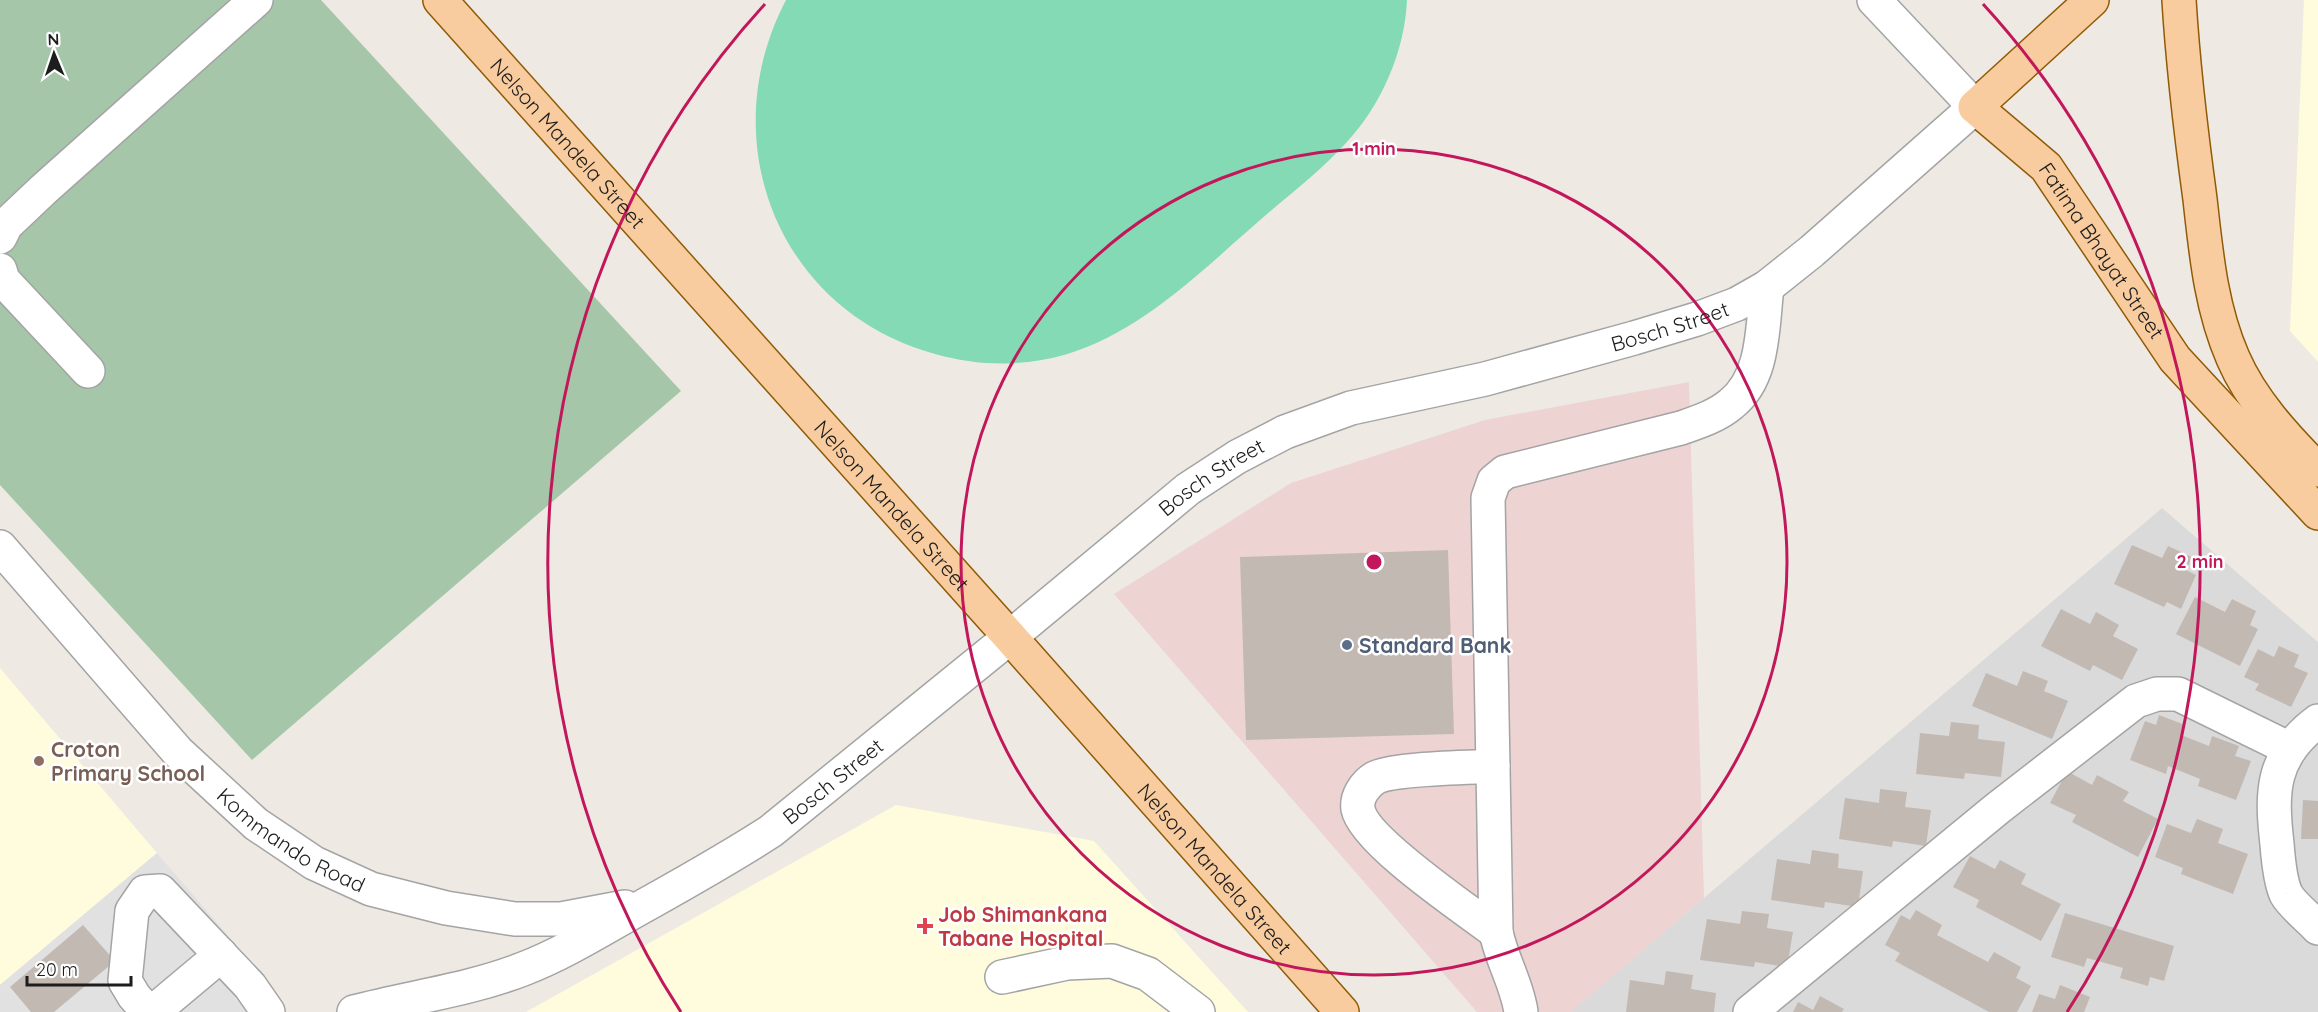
<svg xmlns="http://www.w3.org/2000/svg" width="2318" height="1012" viewBox="0 0 2318 1012" font-family="Quicksand,sans-serif">
<rect width="100%" height="100%" fill="#eeeae3"/>
<path fill="#dbdada" d="M 2162,508 L 2318,642 L 2318,1012 L 1570,1012 Z"/>
<path fill="#eed3d3" d="M 1689,382 L 1704,898 L 1571,1012 L 1477,1012 L 1114,594 L 1291,483 L 1485,420 Z"/>
<g fill="#fefcdc">
<path d="M 2304,0 L 2318,0 L 2318,362 L 2290,331 Z"/>
<path d="M 0,668 L 157,853 L 0,985 Z"/>
<path d="M 896,805 L 1094,841 L 1248,1012 L 526,1012 Z"/>
</g>
<path fill="#a5c6a8" d="M 0,0 L 321,0 L 681,391 L 252,760 L 0,485 Z"/>
<path fill="#84dab4" d="M 786,0 L 1407,0 C 1405,51 1381,106 1346,143 C 1324,167 1298,188 1273,209 C 1210,262 1145,332 1064,355 C 1022,367 977,366 935,354 C 778,311 712,141 786,0 Z"/>
<path fill="#e1e1e1" d="M 157,853 L 274,989 L 247,1012 L 0,1012 L 0,985 Z"/>
<g fill="#c2b9b3">
<path d="M 2132,545 L 2162,558 L 2168,546 L 2192,557 L 2186,570 L 2196,575 L 2181,609 L 2167,602 L 2164,607 L 2114,584 Z"/>
<path d="M 1448,550 L 1454,734 L 1246,740 L 1240,557 Z"/>
<path d="M 2195,597 L 2225,612 L 2232,599 L 2256,611 L 2250,625 L 2258,629 L 2240,666 L 2176,634 Z"/>
<path d="M 2061,609 L 2090,624 L 2096,612 L 2119,625 L 2113,636 L 2138,649 L 2122,680 L 2093,665 L 2090,671 L 2041,646 Z"/>
<path d="M 2279,646 L 2299,655 L 2294,667 L 2308,673 L 2291,707 L 2255,690 L 2259,684 L 2244,677 L 2258,649 L 2274,657 Z"/>
<path d="M 2023,671 L 2048,681 L 2044,691 L 2068,701 L 2052,739 L 1972,706 L 1986,673 L 2017,686 Z"/>
<path d="M 2159,715 L 2185,725 L 2181,735 L 2209,746 L 2212,736 L 2239,746 L 2235,756 L 2251,761 L 2236,800 L 2198,786 L 2200,779 L 2168,766 L 2166,774 L 2130,760 L 2145,721 L 2156,725 Z"/>
<path d="M 1951,722 L 1979,725 L 1978,739 L 2005,742 L 2001,777 L 1965,773 L 1964,779 L 1916,774 L 1920,733 L 1949,736 Z"/>
<path d="M 2067,771 L 2092,785 L 2097,775 L 2129,792 L 2123,801 L 2158,819 L 2138,857 L 2072,822 L 2076,815 L 2050,803 Z"/>
<path d="M 1880,789 L 1907,792 L 1905,807 L 1931,810 L 1926,846 L 1893,841 L 1892,847 L 1839,839 L 1845,798 L 1879,803 Z"/>
<path d="M 2303,800 L 2318,801 L 2318,839 L 2301,839 Z"/>
<path d="M 2197,819 L 2223,829 L 2218,843 L 2248,854 L 2233,894 L 2181,874 L 2183,868 L 2155,857 L 2167,824 L 2191,833 Z"/>
<path d="M 1812,850 L 1839,854 L 1838,868 L 1863,871 L 1858,907 L 1825,902 L 1824,908 L 1771,900 L 1777,859 L 1810,864 Z"/>
<path d="M 1970,856 L 1995,869 L 2000,860 L 2026,874 L 2021,884 L 2061,904 L 2041,941 L 1976,907 L 1979,900 L 1953,887 Z"/>
<path d="M 1916,910 L 1942,925 L 1937,935 L 1988,962 L 1994,952 L 2021,967 L 2016,978 L 2031,986 L 2017,1012 L 1989,1012 L 1895,961 L 1900,953 L 1885,945 L 1901,915 L 1910,920 Z"/>
<path d="M 1742,911 L 1769,914 L 1767,928 L 1793,932 L 1787,967 L 1755,962 L 1754,967 L 1700,960 L 1707,919 L 1740,924 Z"/>
<path d="M 2065,913 L 2174,946 L 2164,981 L 2150,977 L 2148,986 L 2120,978 L 2123,968 L 2087,958 L 2084,967 L 2051,957 Z"/>
<path d="M 83,925 L 115,961 L 54,1012 L 31,1012 L 10,987 Z"/>
<path d="M 1666,971 L 1693,975 L 1691,989 L 1716,993 L 1714,1012 L 1626,1012 L 1630,980 L 1664,985 Z"/>
<path d="M 2060,985 L 2090,997 L 2084,1012 L 2032,1012 L 2039,994 L 2055,999 Z"/>
<path d="M 1820,996 L 1844,1009 L 1842,1012 L 1793,1012 L 1798,1002 L 1813,1010 Z"/>
</g>
<g fill="none" stroke-linecap="round" stroke-linejoin="round">
<g stroke="#a4a4a4" stroke-width="36">
<g id="minor">
<path d="M 0,237 L 6,225 L 43,190 L 256,0"/>
<path d="M 0,270 L 3,280 L 88,371"/>
<path id="s1" d="M 0,547 L 178,752 L 256,824 L 314,863 L 371,889 L 446,908 L 515,919 L 561,919 L 625,907"/>
<path d="M 2318,721 C 2271,756 2271,792 2277,844 C 2278,857 2281,883 2286,894 C 2292,905 2310,919 2318,928"/>
<path d="M 1493,766 C 1468,768 1393,768 1375,778 C 1365,784 1356,797 1358,809 C 1364,841 1467,910 1496,932"/>
<path d="M 1002,977 L 1067,963 L 1112,961 L 1148,974 L 1198,1012"/>
<path d="M 148,1012 L 134,996 L 125,981 L 132,911 L 145,892 L 160,891 L 250,986 L 268,1012"/>
<path d="M 153,1012 L 221,955"/>
<path id="s2" d="M 354,1012 C 411,997 469,990 523,969 C 567,952 607,926 649,903 C 690,880 731,857 771,831 L 1010,637 L 1188,489 L 1237,457 L 1285,432 L 1351,408 L 1485,379 L 1634,338 L 1697,319 L 1737,304 L 1767,287 L 1812,251 L 1975,107 L 1874,0"/>
<path d="M 1521,1012 C 1517,984 1502,961 1496,932 L 1488,498 L 1494,481 L 1505,472 L 1681,428 C 1698,422 1717,416 1731,404 C 1765,377 1762,327 1767,287"/>
<path d="M 1750,1012 L 1998,808 L 2136,701 L 2157,694 L 2178,694 L 2290,749"/>
</g>
</g>
<g stroke="#905a06" stroke-width="36">
<g id="major">
<path id="s3" d="M 440,0 L 1010,637 L 1342,1012"/>
<path id="s4" d="M 2092,0 L 1975,107 L 2046,167 L 2175,359 L 2318,513"/>
<path d="M 2179,0 C 2183,66 2191,133 2200,199 C 2206,253 2211,308 2233,358 C 2251,400 2286,438 2318,470"/>
</g>
</g>
<use href="#minor" stroke="#fff" stroke-width="33"/>
<use href="#major" stroke="#f8cc9e" stroke-width="33"/>
</g>
<g fill="none" stroke="#c2185b" stroke-width="3">
<circle cx="1374" cy="562" r="413"/>
<path d="M681 1012A826 826 0 0 1 765 4M1983 4A826 826 0 0 1 2067 1012"/>
</g>
<circle fill="#5c6f8a" stroke="#fff" stroke-width="2" cx="1347" cy="645" r="6"/>
<circle fill="#8d6e63" stroke="#fff" stroke-width="2" cx="39" cy="761" r="6"/>
<path fill="#e0444e" stroke="#fff" stroke-width="2" d="M922 917h6v6h6v6h-6v6h-6v-6h-6v-6h6z"/>
<g text-anchor="middle" dominant-baseline="central" stroke-width="5" stroke-linejoin="round" paint-order="stroke">
<g font-size="21" fill="#1d1d1d" stroke="#fff">
<text stroke="none"><textPath href="#s3" startOffset="192">Nelson Mandela Street</textPath></text>
<text stroke="none"><textPath href="#s4" startOffset="352">Fatima Bhayat Street</textPath></text>
<text stroke="none"><textPath href="#s2" startOffset="1510">Bosch Street</textPath></text>
<text stroke="none"><textPath href="#s2" startOffset="1024">Bosch Street</textPath></text>
<text stroke="none"><textPath href="#s3" startOffset="678">Nelson Mandela Street</textPath></text>
<text stroke="none"><textPath href="#s2" startOffset="538">Bosch Street</textPath></text>
<text stroke="none"><textPath href="#s1" startOffset="416">Kommando Road</textPath></text>
<text stroke="none"><textPath href="#s3" startOffset="1164">Nelson Mandela Street</textPath></text>
</g>
<g font-size="21" font-weight="bold" fill="#4e5e75" stroke="#fff" text-anchor="start">
<text x="1359" y="645">Standard Bank</text>
</g>
<g font-size="21" font-weight="bold" fill="#785e54" stroke="#fff" text-anchor="start">
<text x="51" y="749">Croton<tspan x="51" dy="24">Primary School</tspan></text>
</g>
<g font-size="21" font-weight="bold" fill="#be3a42" stroke="#fff" text-anchor="start">
<text x="938" y="914">Job Shimankana<tspan x="938" dy="24">Tabane Hospital</tspan></text>
</g>
</g>
<circle cx="1374" cy="562" r="9" fill="#c2185b" stroke="#fff" stroke-width="3"/>
<g font-size="18" text-anchor="middle" font-weight="bold" fill="#c2185b" stroke="#fff" stroke-width="5" stroke-linejoin="round" paint-order="stroke">
<text x="1374" y="155">1 min</text>
<text x="2200" y="568">2 min</text>
</g>
<g transform="translate(54 54) rotate(358)" stroke="#ffffff" stroke-width="4.5" paint-order="stroke">
<path d="M0-4.5L10 22L0 15L-10 22Z" fill="#1d1d1d"/>
<text y="-9" font-size="16" font-weight="bold" text-anchor="middle" fill="#1d1d1d">N</text>
</g>
<path d="M27 976v9h104v-9" fill="none" stroke="#1d1d1d" stroke-width="3"/>
<text x="36" y="976" font-size="18" fill="#1d1d1d" stroke="#ffffff" stroke-width="4.5" paint-order="stroke">20 m</text>
</svg>
